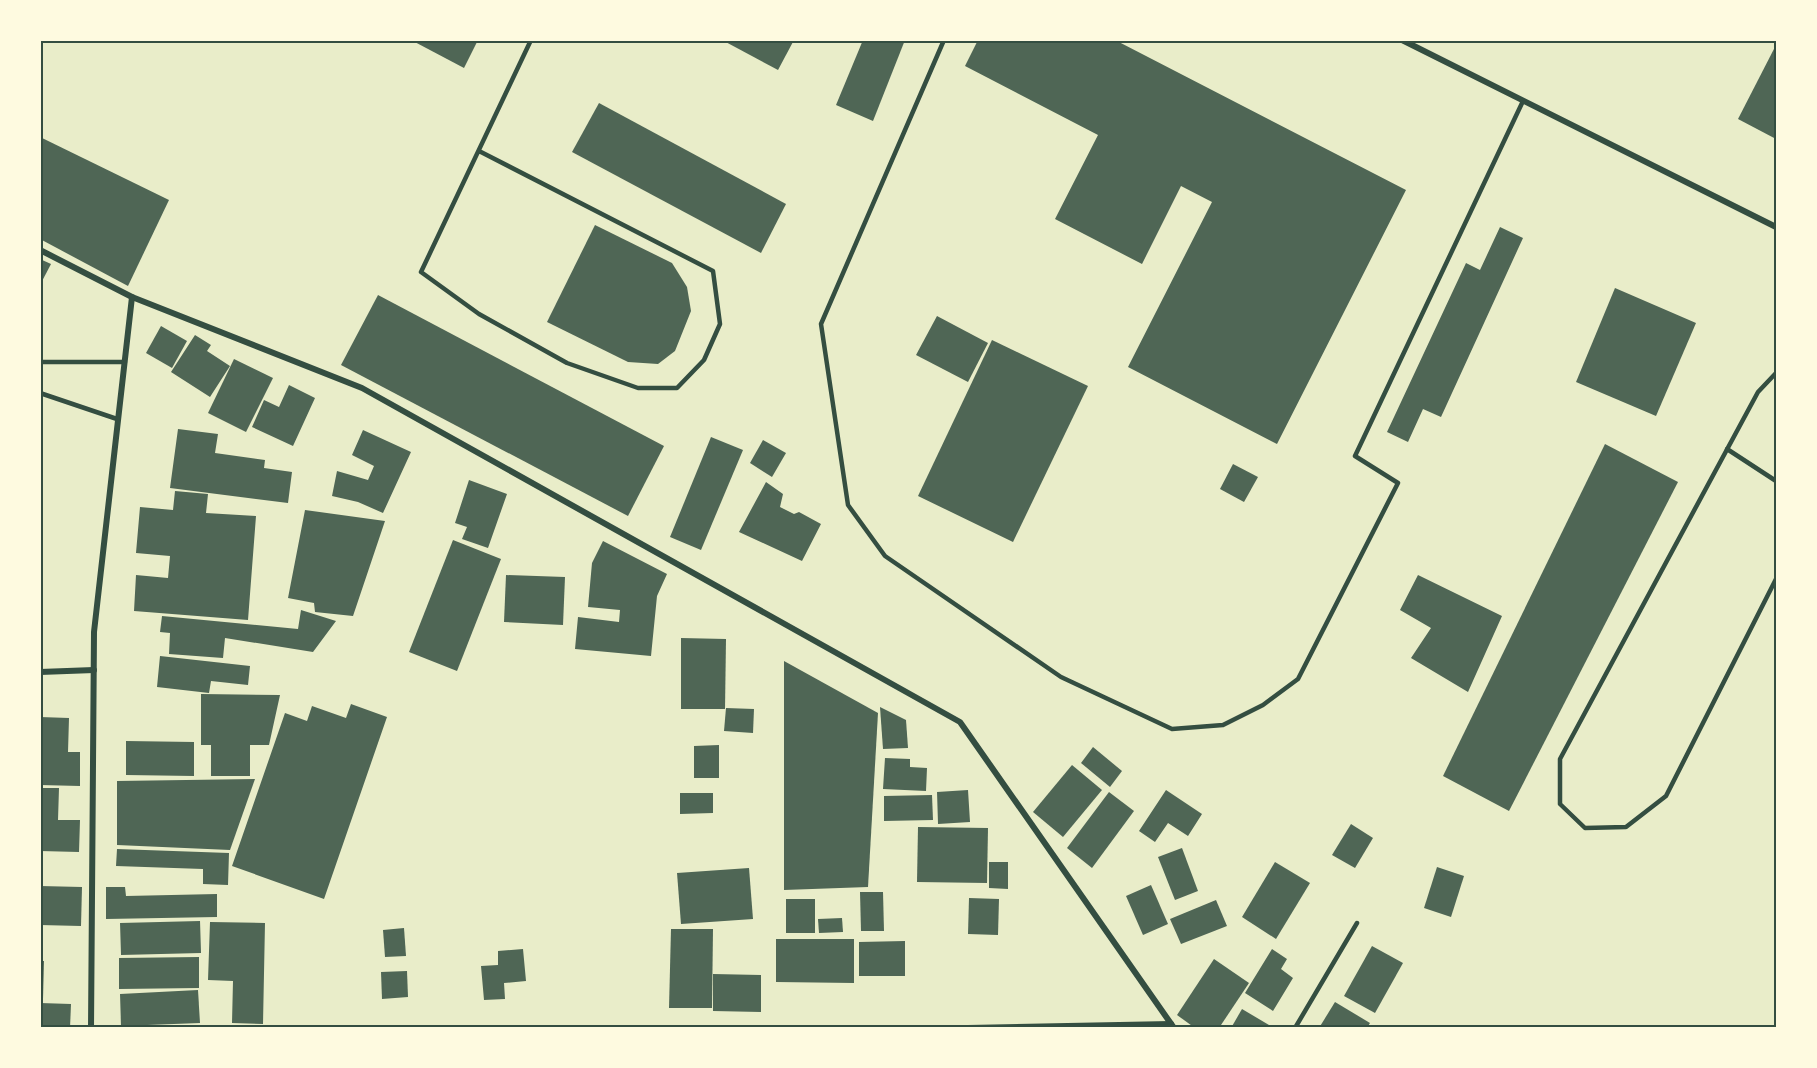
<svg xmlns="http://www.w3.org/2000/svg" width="1817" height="1068" viewBox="0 0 1817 1068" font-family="'Fira Sans',sans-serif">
<rect width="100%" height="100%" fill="#e9edc9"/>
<g fill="#4f6655">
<path d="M 411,40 L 478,40 L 464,68 Z"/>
<path d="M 722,40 L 794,40 L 778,70 Z"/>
<path d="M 863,40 L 905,40 L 873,121 L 836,105 Z"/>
<path d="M 978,40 L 1115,40 L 1406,190 L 1277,444 L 1128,367 L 1212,202 L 1181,186 L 1142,264 L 1055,219 L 1098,135 L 965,66 Z"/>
<path d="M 1776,45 L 1776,139 L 1738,119 Z"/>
<path d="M 599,103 L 786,204 L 761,253 L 572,152 Z"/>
<path d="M 40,137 L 169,200 L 128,286 L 40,239 Z"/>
<path d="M 595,225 L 672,263 L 687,287 L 691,311 L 675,351 L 658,364 L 628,362 L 547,322 Z"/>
<path d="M 1500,227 L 1523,238 L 1441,417 L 1423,409 L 1408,442 L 1387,432 L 1466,263 L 1480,270 Z"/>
<path d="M 40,259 L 51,264 L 40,285 Z"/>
<path d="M 1615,288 L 1696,323 L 1656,416 L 1576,382 Z"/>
<path d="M 378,295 L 664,446 L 628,516 L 341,365 Z"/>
<path d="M 937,316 L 988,343 L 968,382 L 916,355 Z"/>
<path d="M 161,326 L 187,341 L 172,368 L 146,353 Z"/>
<path d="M 195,335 L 211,345 L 207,351 L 230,366 L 210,397 L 171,372 Z"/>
<path d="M 992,340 L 1088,386 L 1013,542 L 918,496 Z"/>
<path d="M 234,359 L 273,378 L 246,432 L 208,413 Z"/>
<path d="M 289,385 L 315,398 L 293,446 L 252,427 L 264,400 L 279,407 Z"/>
<path d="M 178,429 L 218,434 L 215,453 L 265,460 L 264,468 L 292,472 L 288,503 L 170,488 Z"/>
<path d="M 363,430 L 411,452 L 383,513 L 358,502 L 332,496 L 337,471 L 368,480 L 374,466 L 352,455 Z"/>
<path d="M 711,437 L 743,450 L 701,550 L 670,537 Z"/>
<path d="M 763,440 L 786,453 L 772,477 L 750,463 Z"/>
<path d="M 1605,444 L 1678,482 L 1509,811 L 1443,776 Z"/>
<path d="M 1233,464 L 1258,477 L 1244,502 L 1220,489 Z"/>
<path d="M 469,480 L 507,494 L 488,548 L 462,539 L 467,527 L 455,523 Z"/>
<path d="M 766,482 L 783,494 L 780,507 L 794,514 L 799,512 L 821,524 L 802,561 L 739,532 Z"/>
<path d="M 175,491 L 208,494 L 206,513 L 256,516 L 248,620 L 134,611 L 136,575 L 168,578 L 170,556 L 136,553 L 140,507 L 173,510 Z"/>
<path d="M 305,510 L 385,521 L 353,616 L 315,612 L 314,603 L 288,598 Z"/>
<path d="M 453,540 L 501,559 L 457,671 L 409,652 Z"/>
<path d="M 603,541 L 667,574 L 657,596 L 651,656 L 575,649 L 578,617 L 619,622 L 620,610 L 588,607 L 592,563 Z"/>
<path d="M 506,575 L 565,577 L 563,625 L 504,622 Z"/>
<path d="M 1418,575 L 1502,616 L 1468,692 L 1411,658 L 1431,628 L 1400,610 Z"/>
<path d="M 301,610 L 336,621 L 313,652 L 225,638 L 223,658 L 169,654 L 170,633 L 160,632 L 162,616 L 298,629 Z"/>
<path d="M 681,638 L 726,639 L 725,709 L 681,709 Z"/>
<path d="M 160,656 L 250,666 L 248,685 L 211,681 L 209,693 L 157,687 Z"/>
<path d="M 784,661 L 878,713 L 868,887 L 784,890 Z"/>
<path d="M 201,694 L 280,695 L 269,745 L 250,745 L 250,776 L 211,776 L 211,745 L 201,745 Z"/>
<path d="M 351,704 L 387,717 L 324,899 L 232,866 L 285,713 L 307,721 L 312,706 L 346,718 Z"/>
<path d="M 880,707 L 906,720 L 908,748 L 883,749 Z"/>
<path d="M 726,708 L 754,709 L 753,733 L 724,731 Z"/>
<path d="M 40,717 L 69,718 L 68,752 L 80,752 L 80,786 L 40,785 Z"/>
<path d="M 126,741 L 194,742 L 194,776 L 126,775 Z"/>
<path d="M 719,745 L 719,778 L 694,778 L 694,746 Z"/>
<path d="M 1093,747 L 1122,771 L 1110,787 L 1081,763 Z"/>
<path d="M 885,758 L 910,759 L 910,767 L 927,768 L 926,791 L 883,789 Z"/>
<path d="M 1072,765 L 1102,790 L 1063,837 L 1033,812 Z"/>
<path d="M 255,779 L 230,850 L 117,845 L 117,781 Z"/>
<path d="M 40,788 L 59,788 L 58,820 L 80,820 L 79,852 L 40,851 Z"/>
<path d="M 968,790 L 970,822 L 938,824 L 937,792 Z"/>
<path d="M 1166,790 L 1202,814 L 1188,836 L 1168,823 L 1155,842 L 1139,831 Z"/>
<path d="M 1109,792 L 1134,811 L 1092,868 L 1067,848 Z"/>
<path d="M 680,793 L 713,793 L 713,813 L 680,814 Z"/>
<path d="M 932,795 L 933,820 L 884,821 L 884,796 Z"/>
<path d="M 1351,824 L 1373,838 L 1355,868 L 1332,855 Z"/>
<path d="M 918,827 L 988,828 L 987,883 L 917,882 Z"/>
<path d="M 1182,848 L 1198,891 L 1175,900 L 1158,857 Z"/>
<path d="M 117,849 L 229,853 L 228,885 L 203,884 L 203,869 L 116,866 Z"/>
<path d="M 989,862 L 1008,862 L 1008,889 L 989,888 Z"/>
<path d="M 1275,862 L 1310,883 L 1276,939 L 1242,917 Z"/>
<path d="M 1437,867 L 1464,876 L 1451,917 L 1424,908 Z"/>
<path d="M 749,868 L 753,919 L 681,924 L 677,873 Z"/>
<path d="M 1151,885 L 1168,924 L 1143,935 L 1126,896 Z"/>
<path d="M 40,886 L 82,887 L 81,926 L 40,925 Z"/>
<path d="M 106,887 L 125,887 L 126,896 L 217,894 L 217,917 L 106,919 Z"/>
<path d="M 860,892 L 883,892 L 884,931 L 861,931 Z"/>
<path d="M 969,898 L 999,899 L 998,935 L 968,934 Z"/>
<rect x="786" y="899" width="29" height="34"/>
<path d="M 1216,900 L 1227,926 L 1181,944 L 1170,919 Z"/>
<path d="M 842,918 L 843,932 L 819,933 L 818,919 Z"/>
<path d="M 200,921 L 201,953 L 121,955 L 120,923 Z"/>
<path d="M 210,922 L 265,923 L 263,1024 L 232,1023 L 233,981 L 208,980 Z"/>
<path d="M 404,928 L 406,956 L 385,957 L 383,930 Z"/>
<path d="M 671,929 L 713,929 L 712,1008 L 669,1008 Z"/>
<path d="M 776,939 L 854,939 L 854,983 L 776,982 Z"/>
<path d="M 905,941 L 905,976 L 859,976 L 859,942 Z"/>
<path d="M 1372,946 L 1403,963 L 1375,1013 L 1344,996 Z"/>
<path d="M 523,949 L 526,981 L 504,983 L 505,999 L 484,1000 L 481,966 L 498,965 L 498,951 Z"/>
<path d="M 1272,949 L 1287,959 L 1281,969 L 1293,978 L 1273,1011 L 1245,993 Z"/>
<path d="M 199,957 L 199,988 L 119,989 L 119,958 Z"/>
<path d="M 1214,959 L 1249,983 L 1219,1028 L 1195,1028 L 1177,1015 Z"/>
<path d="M 40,961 L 44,961 L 43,999 L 40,999 Z"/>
<path d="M 407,971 L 408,997 L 382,999 L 381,972 Z"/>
<path d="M 713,974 L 761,975 L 761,1012 L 713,1011 Z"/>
<path d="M 198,990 L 200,1023 L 121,1026 L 120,994 Z"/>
<path d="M 1335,1002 L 1370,1023 L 1367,1028 L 1319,1028 Z"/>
<path d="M 40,1003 L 71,1004 L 70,1028 L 40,1028 Z"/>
<path d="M 1242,1009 L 1274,1028 L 1231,1028 Z"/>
</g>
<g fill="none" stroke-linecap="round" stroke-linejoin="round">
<g stroke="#344e41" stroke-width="4.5">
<path d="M 944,40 L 821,324 L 848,505 L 885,556 L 1061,677 L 1172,729 L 1223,725 L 1263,705 L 1298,679 L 1398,483 L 1355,456 L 1523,101"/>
<path d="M 479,151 L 713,271 L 720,324 L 704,360 L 677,388 L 638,388 L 567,363 L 479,314 L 421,272 L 531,40"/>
<path d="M 40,362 L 125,362"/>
<path d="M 1776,373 L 1758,392 L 1560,759 L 1560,804 L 1585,828 L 1626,827 L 1666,796 L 1776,579"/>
<path d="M 40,393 L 117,419"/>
<path d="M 1727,449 L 1776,481"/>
<path d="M 1295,1028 L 1357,923"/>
</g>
<g stroke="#344e41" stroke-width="6">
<path d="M 1402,40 L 1776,227"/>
<path d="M 40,250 L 132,297 L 362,388 L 960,722 L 1174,1028"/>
<path d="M 40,672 L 94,670"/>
<path d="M 91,1028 L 94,632 L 132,297"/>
<path d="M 968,1028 L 1171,1024"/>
</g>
</g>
<rect width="1817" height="1068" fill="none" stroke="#fefae0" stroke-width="84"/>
<rect x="42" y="42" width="1733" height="984" fill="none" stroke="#344e41" stroke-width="2"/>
</svg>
